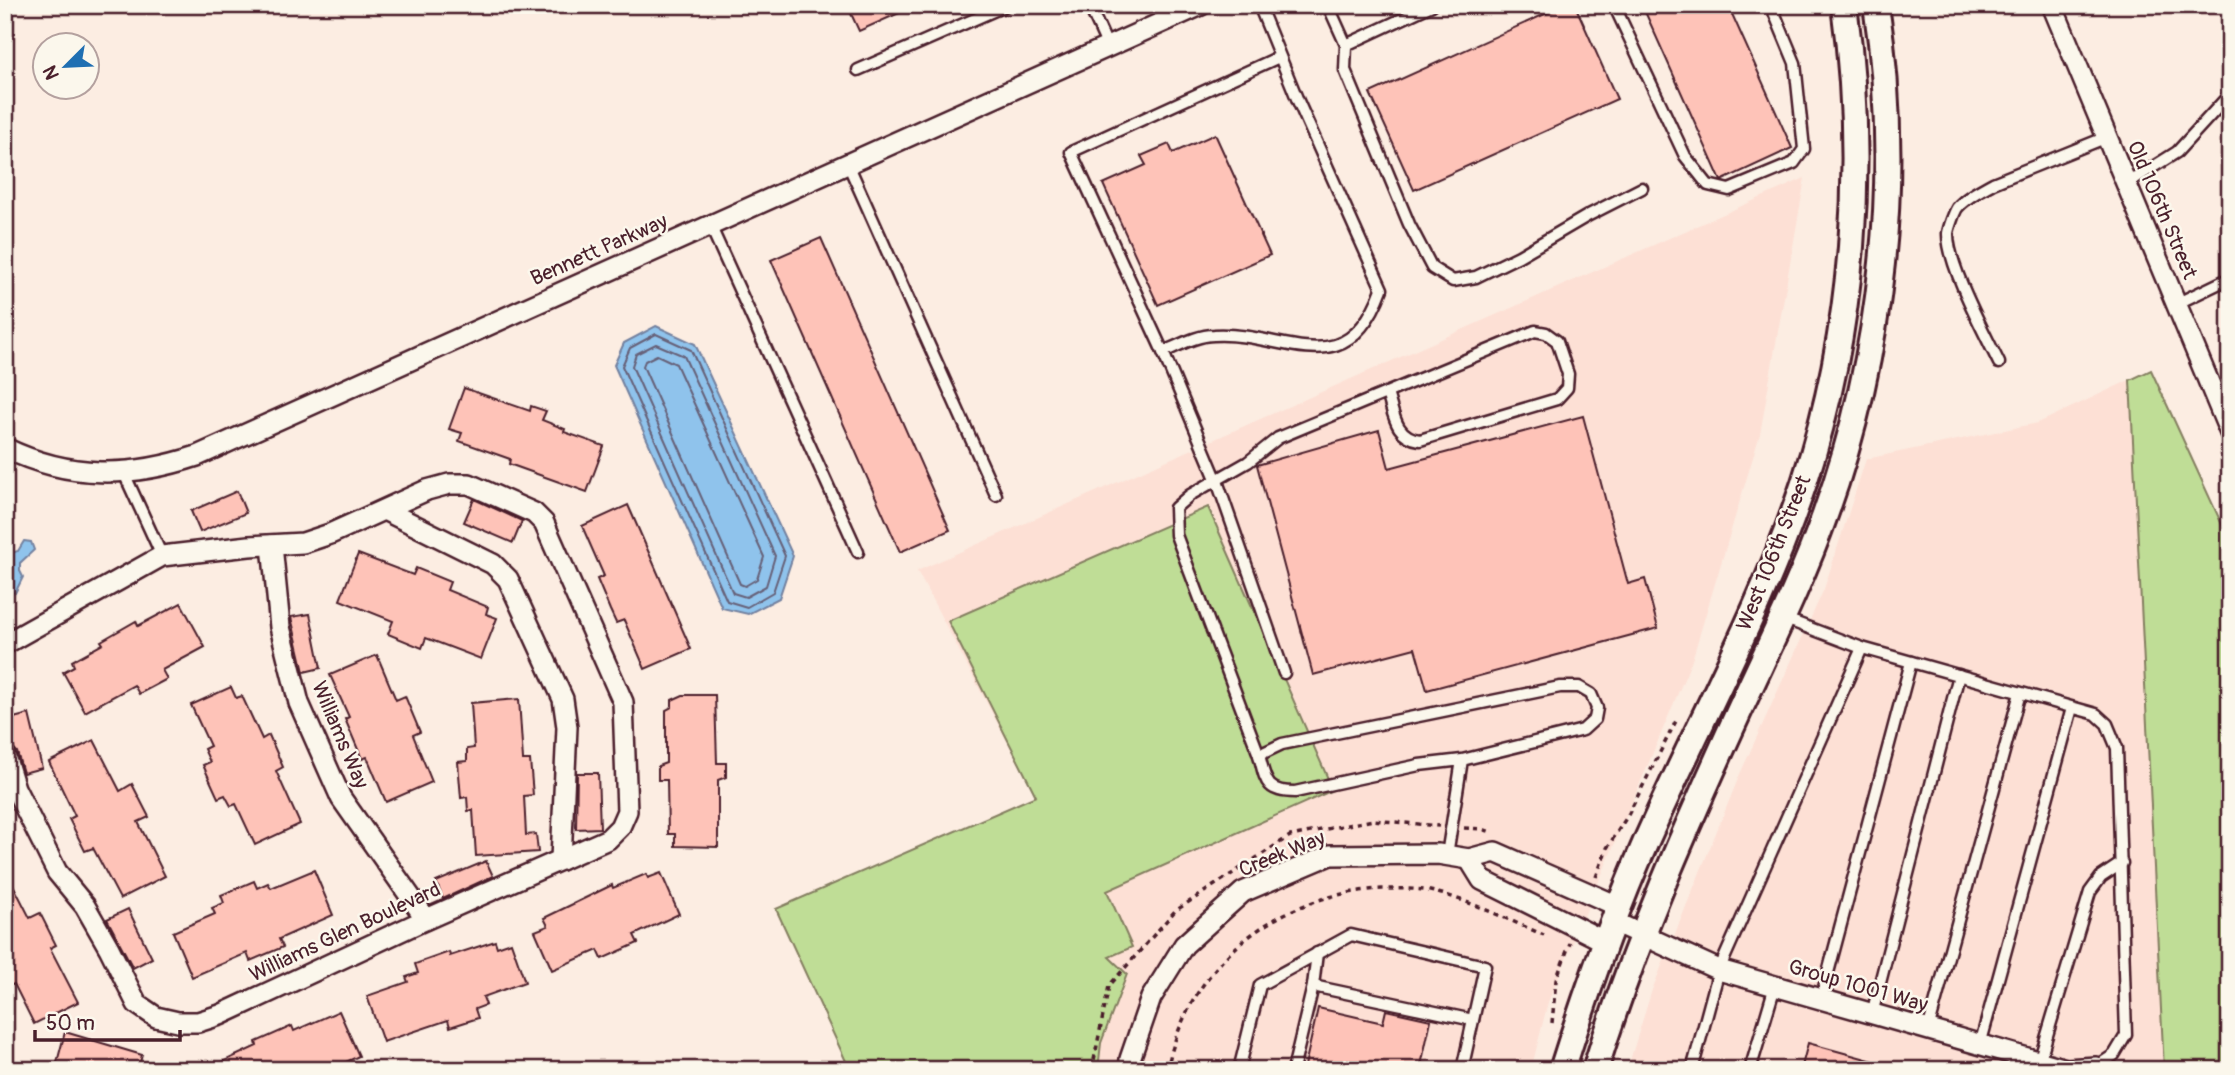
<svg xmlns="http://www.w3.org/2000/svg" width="2235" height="1075" viewBox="0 0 2235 1075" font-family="Pangolin,sans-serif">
<rect width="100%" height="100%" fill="#fcede2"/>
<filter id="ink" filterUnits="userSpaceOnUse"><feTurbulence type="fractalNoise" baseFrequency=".0143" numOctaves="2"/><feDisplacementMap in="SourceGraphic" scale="14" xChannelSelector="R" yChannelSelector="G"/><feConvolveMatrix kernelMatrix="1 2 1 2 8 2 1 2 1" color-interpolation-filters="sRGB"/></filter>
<g filter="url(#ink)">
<g fill="#fde0d5">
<path d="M 1805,178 L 1760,434 L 1692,660 L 1548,1002 L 1531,1070 L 850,1070 L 776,909 L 1036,796 L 917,571 Z"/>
<path d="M 2151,370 L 2230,542 L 2230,1070 L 1627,1070 L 1652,990 L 1740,774 L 1824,589 L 1866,459 L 2038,423 Z"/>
</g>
<g fill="#bfdd96" stroke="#847e60" stroke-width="2">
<path d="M 2151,370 L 2230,542 L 2230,1070 L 2164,1070 L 2130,380 Z"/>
<path d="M 1208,507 L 1333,790 L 1107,891 L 1132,947 L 1109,957 L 1127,974 L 1101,1043 L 1098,1070 L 850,1070 L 776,909 L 1036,796 L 948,621 Z"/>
</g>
<g fill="#8fc3ec" stroke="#73819f" stroke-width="2">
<path d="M 656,326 L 695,344 L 793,556 L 779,598 L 748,614 L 722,608 L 614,365 L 624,343 Z"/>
<path d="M 24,541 L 31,542 L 34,550 L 20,563 L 20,571 L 23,577 L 15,593 L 5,590 L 5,557 L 7,554 L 18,551 Z"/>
</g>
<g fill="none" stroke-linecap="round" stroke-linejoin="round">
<g stroke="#666178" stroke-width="2">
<path d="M 656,334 L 691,350 L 785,556 L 773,592 L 747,607 L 727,601 L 622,366 L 630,348 Z"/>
<path d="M 656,344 L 684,356 L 775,556 L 766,586 L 746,597 L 733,593 L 632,366 L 636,354 Z"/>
<path d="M 657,355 L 676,364 L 764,557 L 757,579 L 745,586 L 740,584 L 643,366 L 645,361 Z"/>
</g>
</g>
<g fill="#fec3b8" stroke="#4a1f2b" stroke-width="2">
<path d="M 847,5 L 917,5 L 859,31 Z"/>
<path d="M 1565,5 L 1575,5 L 1617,99 L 1414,190 L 1370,93 Z"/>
<path d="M 1642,5 L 1728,5 L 1792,148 L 1721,181 Z"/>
<path d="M 1215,134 L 1270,255 L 1158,305 L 1103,184 L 1146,165 L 1141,156 L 1169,144 L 1173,153 Z"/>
<path d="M 821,238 L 950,530 L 900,552 L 771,260 Z"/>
<path d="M 464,388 L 530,411 L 531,406 L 546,411 L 542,420 L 565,429 L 564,432 L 604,446 L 587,492 L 509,464 L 510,459 L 459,441 L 462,433 L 449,429 Z"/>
<path d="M 1583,416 L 1628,584 L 1645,579 L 1658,628 L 1427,690 L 1415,648 L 1313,675 L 1257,465 L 1379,430 L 1389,468 Z"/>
<path d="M 237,491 L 246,513 L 200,532 L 191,511 Z"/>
<path d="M 474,499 L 522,521 L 513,543 L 464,522 Z"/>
<path d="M 628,505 L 691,649 L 645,669 L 624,620 L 616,623 L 610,610 L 597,579 L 604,576 L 582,526 Z"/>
<path d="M 358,554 L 413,575 L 416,568 L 450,582 L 447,590 L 488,607 L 486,614 L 497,618 L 481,659 L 426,638 L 422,648 L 388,634 L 393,621 L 340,600 Z"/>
<path d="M 181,603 L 205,647 L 162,670 L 167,679 L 139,694 L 134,685 L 85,712 L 63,672 L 74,666 L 72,661 L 103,644 L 101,641 L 136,621 L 138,626 Z"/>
<path d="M 310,614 L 321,668 L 304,672 L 291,617 Z"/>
<path d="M 377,655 L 396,700 L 405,696 L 420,732 L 413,735 L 432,782 L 386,802 L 367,757 L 362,759 L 345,719 L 349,717 L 330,675 Z"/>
<path d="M 231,687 L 236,698 L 242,696 L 262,739 L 269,735 L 283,767 L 276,771 L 300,824 L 255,845 L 236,804 L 231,806 L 225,795 L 218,798 L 203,765 L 210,762 L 204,749 L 210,746 L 191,705 Z"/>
<path d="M 683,695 L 715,695 L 717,763 L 726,763 L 726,777 L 718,780 L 718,847 L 675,846 L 675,834 L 668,834 L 667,780 L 658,780 L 658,766 L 666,763 L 666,710 L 672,707 L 672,700 Z"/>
<path d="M 519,699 L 523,760 L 530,760 L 533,795 L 524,796 L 526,835 L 536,834 L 538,852 L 476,856 L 473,810 L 468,811 L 467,797 L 461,798 L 458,762 L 467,761 L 467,749 L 474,748 L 471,703 Z"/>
<path d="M 29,714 L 42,768 L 23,773 L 17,752 L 12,746 L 6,720 Z"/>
<path d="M 94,740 L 120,791 L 132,784 L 149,817 L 138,822 L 165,876 L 120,899 L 93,848 L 85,851 L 69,819 L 75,816 L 49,762 Z"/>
<path d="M 577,773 L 598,773 L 600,828 L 576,829 Z"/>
<path d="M 486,861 L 493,876 L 443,899 L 436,882 Z"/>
<path d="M 5,869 L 30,918 L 40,913 L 56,945 L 50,948 L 78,1002 L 34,1024 L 14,984 L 5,988 Z"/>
<path d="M 314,870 L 333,915 L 279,939 L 283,947 L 250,961 L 247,953 L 192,977 L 173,932 L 215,914 L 212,908 L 224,903 L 221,895 L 254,881 L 257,888 L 268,883 L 271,888 Z"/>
<path d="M 661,873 L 679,914 L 634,935 L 638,943 L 602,959 L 598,950 L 552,970 L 535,931 L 548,926 L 544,918 L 612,885 L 613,888 L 646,874 L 648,878 Z"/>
<path d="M 128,909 L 152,958 L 133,968 L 107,919 Z"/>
<path d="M 495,941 L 497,947 L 511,942 L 525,982 L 483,997 L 486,1005 L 475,1009 L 478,1018 L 450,1027 L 448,1020 L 383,1042 L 367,996 L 408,982 L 406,977 L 418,973 L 415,964 L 449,952 L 450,956 Z"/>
<path d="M 1318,1008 L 1383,1023 L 1386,1010 L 1431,1020 L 1420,1070 L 1304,1070 Z"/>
<path d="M 339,1011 L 359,1056 L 329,1070 L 205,1070 L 257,1046 L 256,1042 L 292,1026 L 294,1031 Z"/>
<path d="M 65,1032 L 142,1055 L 138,1070 L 55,1070 Z"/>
<path d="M 1808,1043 L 1888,1065 L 1887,1070 L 1801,1070 Z"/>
</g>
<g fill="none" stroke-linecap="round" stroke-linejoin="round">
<g stroke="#4a1f2b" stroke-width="15">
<g id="service">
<path d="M 1089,5 L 1108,47"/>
<path d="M 1259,5 L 1298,101 L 1382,289 C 1346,388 1285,331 1214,335 C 1197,335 1178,346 1163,352 L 1071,152 L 1279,57"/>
<path d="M 1328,5 L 1346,45 L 1345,70 L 1409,224 L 1432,268 L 1453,281 L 1476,277 L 1519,256 L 1589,215 L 1642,188"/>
<path d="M 1614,5 L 1685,156 L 1708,185 L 1729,190 L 1794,163 L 1804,149 L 1795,63 L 1771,5"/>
<path d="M 1346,45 L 1432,5"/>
<path d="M 858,70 L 1007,5"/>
<path d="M 848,164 L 996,495"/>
<path d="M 2126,184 L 2177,152 L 2230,94"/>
<path d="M 710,225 L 858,552"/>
<path d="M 2176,304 L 2230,278"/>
<path d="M 1163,352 L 1217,481 L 1284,673"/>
<path d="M 1999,363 C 1985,334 1947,264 1948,233 C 1949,227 1954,213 1957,208 C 1966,197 1981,190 1993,183 L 2107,137"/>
<path d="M 123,471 L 162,556"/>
<path d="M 1783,618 L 1862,648 L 2096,714 L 2107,724 L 2117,748 L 2126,1035 L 2114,1055 L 2096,1067"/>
<path d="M 1259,755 L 1176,535 L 1175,508 L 1190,495 L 1248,462 L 1278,438 L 1535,331 L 1546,333 L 1557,341 L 1568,374 L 1567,388 L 1557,399 L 1420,440 C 1395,437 1394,414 1387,393"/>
<path d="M 1447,855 L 1462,760 L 1583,730 L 1595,719 L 1597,708 L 1591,694 L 1579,687 L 1560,687 L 1282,744 L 1259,755 C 1266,781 1265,792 1295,792 L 1419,765 L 1462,760"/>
<path d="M 1313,986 L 1473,1020"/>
<path d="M 1821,999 L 1911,662"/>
<path d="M 1872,1014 L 1959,675"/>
<path d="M 1928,1030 L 2020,693"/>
<path d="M 1980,1045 L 2072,708"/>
<path d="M 2039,1062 L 2090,892 L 2101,877 L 2122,863"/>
<path d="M 1239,1070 L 1260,985 L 1351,935 L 1485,966 L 1462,1070"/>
<path d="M 1293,1070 L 1313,986 L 1317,953"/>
<path d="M 1692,1070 L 1719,970 L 1862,648"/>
<path d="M 1750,1070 L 1775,986"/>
</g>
</g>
<g stroke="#4a1f2b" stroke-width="24">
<g id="minor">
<path d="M 2052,5 L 2230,433"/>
<path d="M 5,448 C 69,479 131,478 197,456 L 1201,5"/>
<path d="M 384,510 L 493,564 L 508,579 L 563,699 L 567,727 L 561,860"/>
<path d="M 272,545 L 280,627 L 299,703 L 341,798 L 426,919"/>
<path d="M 5,644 L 162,556 L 249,546 L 303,543 L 330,534 L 427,490 L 449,484 L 469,484 L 534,513 L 544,523 L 623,702 L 627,811 L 620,827 L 608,839 L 420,922 L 220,1015 L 198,1022 L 178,1022 L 156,1017 L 137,1004 L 109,948 L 85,906 L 57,872 L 15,788 L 5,756"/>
<path d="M 1469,859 L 1482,880 L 1606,942"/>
<path d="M 1614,922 L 1719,970 L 2066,1069 L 2096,1067"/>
<path d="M 1129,1070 L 1130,1059 L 1151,998 L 1184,945 L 1243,892 L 1330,855 L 1438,854 L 1469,859 L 1495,852 L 1620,907"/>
</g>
</g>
<g stroke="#4a1f2b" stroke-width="30">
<g id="tertiary">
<path d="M 1562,1070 C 1589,984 1619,899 1657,817 C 1707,707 1766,598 1804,483 C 1854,330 1866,165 1844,5"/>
<path d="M 1595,1070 C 1634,944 1687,825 1742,705 C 1771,642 1802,580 1825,515 C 1883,354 1902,174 1876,5"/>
</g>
</g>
<g stroke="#4a1f2b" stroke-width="3.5" stroke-dasharray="5 5" stroke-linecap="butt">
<path d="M 1464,828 L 1482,829 L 1491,832"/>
<path d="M 1596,877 L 1607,848 L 1628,815 L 1677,719"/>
<path d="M 1552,1023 L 1556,980 L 1570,943"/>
<path d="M 1092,1070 L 1109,986 L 1175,911 L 1290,836 L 1373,820 L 1439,826"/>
<path d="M 1167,1070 C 1189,964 1275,894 1382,889 C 1398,889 1414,888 1430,891 C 1467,899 1508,920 1544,935"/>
</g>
<use href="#service" stroke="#fbf7ec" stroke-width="10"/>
<use href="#minor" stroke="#fbf7ec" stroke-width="19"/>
<use href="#tertiary" stroke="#fbf7ec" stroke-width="24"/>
</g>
</g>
<g text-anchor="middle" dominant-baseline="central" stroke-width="5" stroke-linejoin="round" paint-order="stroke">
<g font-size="21" fill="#4a1f2b" stroke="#fbf7ec">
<text transform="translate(2162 210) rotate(67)">Old 106th Street</text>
<text transform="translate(599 250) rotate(-24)">Bennett Parkway</text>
<text transform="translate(1774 553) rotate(-68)">West 106th Street</text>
<text transform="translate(340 735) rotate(67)">Williams Way</text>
<text transform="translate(1282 854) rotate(-22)">Creek Way</text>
<text transform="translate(345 932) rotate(-25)">Williams Glen Boulevard</text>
<text transform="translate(1858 986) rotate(16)">Group 1001 Way</text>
</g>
</g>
<rect width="2235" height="1075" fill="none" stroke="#fbf7ec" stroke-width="28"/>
<rect x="14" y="14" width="2207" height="1047" fill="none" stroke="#4a1f2b" stroke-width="2.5" filter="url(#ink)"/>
<g transform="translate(66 66) rotate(246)"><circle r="33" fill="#fbf7ec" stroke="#b4a19f" stroke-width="2"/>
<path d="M0-5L12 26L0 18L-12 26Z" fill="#1f6fb2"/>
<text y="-10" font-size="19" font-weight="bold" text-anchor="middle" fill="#4a1f2b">N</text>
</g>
<path d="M35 1030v10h145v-10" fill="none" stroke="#4a1f2b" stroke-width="3.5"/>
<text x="46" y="1030" font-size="21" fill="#4a1f2b" stroke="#fbf7ec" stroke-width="5" paint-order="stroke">50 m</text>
</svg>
